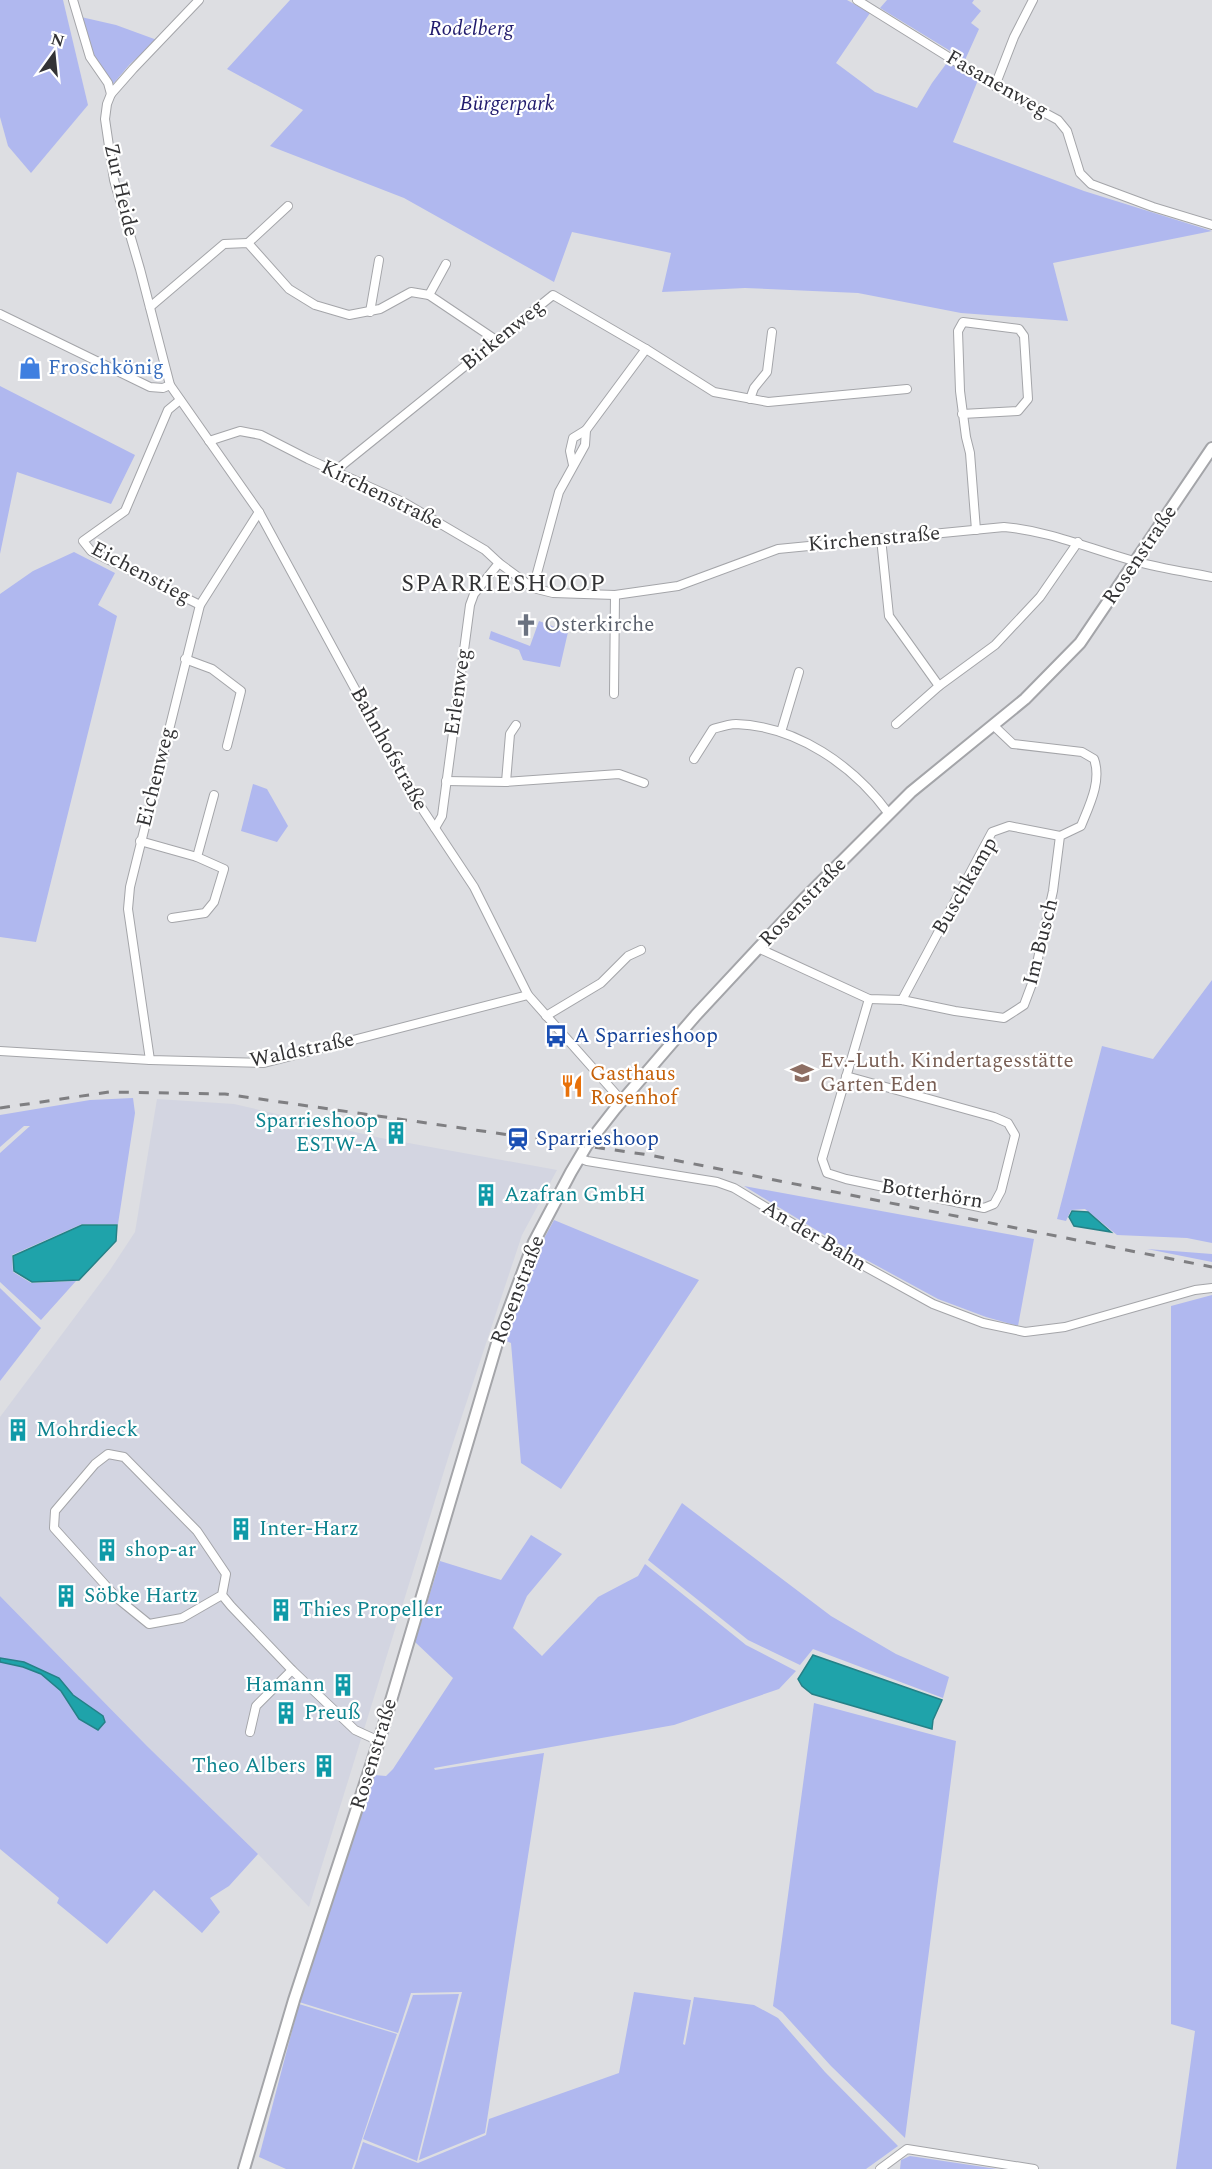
<svg xmlns="http://www.w3.org/2000/svg" width="1212" height="2169" viewBox="0 0 1212 2169" font-family="Spectral,serif">
<rect width="100%" height="100%" fill="#dddee2"/>
<path fill="#d3d5e1" d="M 157,1099 L 234,1104 L 381,1138 L 557,1170 L 522,1235 L 449,1455 L 309,1907 L 258,1854 L 147,1746 L 0,1596 L 0,1417 L 110,1270 L 135,1232 Z"/>
<g fill="#b0b8ef">
<path d="M 0,0 L 63,0 L 88,105 L 31,173 L 8,146 L 0,117 Z"/>
<path d="M 290,0 L 847,0 L 870,13 L 836,63 L 875,92 L 917,108 L 932,83 L 949,60 L 978,80 L 953,142 L 1084,191 L 1212,231 L 1053,263 L 1068,321 L 961,313 L 858,293 L 745,288 L 662,292 L 671,253 L 572,232 L 554,282 L 404,198 L 270,146 L 303,110 L 227,69 Z"/>
<path d="M 887,0 L 974,0 L 972,3 L 981,11 L 971,23 L 979,29 L 965,60 L 880,8 Z"/>
<path d="M 81,17 L 116,25 L 157,40 L 130,64 L 113,84 L 94,55 Z"/>
<path d="M 0,386 L 135,455 L 111,504 L 17,472 L 0,554 Z"/>
<path d="M 74,552 L 115,573 L 98,605 L 117,616 L 36,942 L 0,937 L 0,594 L 33,571 Z"/>
<path d="M 539,621 L 568,632 L 560,667 L 523,660 L 519,650 L 489,639 L 491,631 L 530,646 Z"/>
<path d="M 253,784 L 267,789 L 288,826 L 277,842 L 241,831 Z"/>
<path d="M 1212,980 L 1212,1243 L 1187,1238 L 1117,1235 L 1085,1209 L 1071,1210 L 1066,1221 L 1057,1219 L 1102,1046 L 1153,1059 Z"/>
<path d="M 133,1098 L 135,1113 L 118,1224 L 82,1224 L 12,1255 L 13,1272 L 31,1283 L 76,1281 L 41,1320 L 0,1282 L 0,1153 L 30,1126 L 24,1126 L 0,1147 L 0,1115 L 90,1100 Z"/>
<path d="M 744,1186 L 1034,1239 L 1018,1326 L 986,1317 L 938,1299 L 859,1256 Z"/>
<path d="M 554,1220 L 699,1280 L 561,1489 L 521,1463 L 511,1343 L 506,1341 L 540,1246 Z"/>
<path d="M 1147,1249 L 1212,1254 L 1212,1262 Z"/>
<path d="M 0,1288 L 41,1328 L 0,1381 Z"/>
<path d="M 1212,1295 L 1212,2169 L 1176,2169 L 1195,2031 L 1171,2024 L 1171,1306 Z"/>
<path d="M 682,1503 L 831,1616 L 896,1654 L 949,1677 L 943,1698 L 813,1649 L 800,1665 L 748,1640 L 648,1560 Z"/>
<path d="M 531,1535 L 562,1554 L 527,1596 L 513,1628 L 542,1656 L 598,1597 L 638,1576 L 645,1564 L 746,1645 L 796,1671 L 779,1689 L 674,1725 L 434,1768 L 435,1770 L 544,1753 L 485,2133 L 419,2160 L 462,1992 L 411,1993 L 398,2033 L 299,2002 L 374,1775 L 386,1776 L 393,1769 L 453,1678 L 415,1642 L 440,1561 L 501,1580 Z"/>
<path d="M 0,1596 L 147,1746 L 258,1854 L 229,1886 L 210,1898 L 220,1912 L 202,1933 L 154,1890 L 107,1944 L 57,1903 L 59,1898 L 0,1849 Z"/>
<path d="M 814,1703 L 956,1741 L 905,2138 L 831,2066 L 782,2012 L 773,2006 Z"/>
<path d="M 634,1992 L 691,2000 L 683,2044 L 685,2045 L 694,1997 L 754,2005 L 778,2018 L 825,2072 L 898,2146 L 866,2169 L 354,2169 L 363,2142 L 418,2163 L 486,2135 L 489,2119 L 619,2073 Z"/>
<path d="M 459,1994 L 417,2161 L 363,2139 L 413,1995 Z"/>
<path d="M 299,2004 L 397,2034 L 352,2169 L 286,2169 L 259,2157 Z"/>
<path d="M 910,2156 L 997,2169 L 900,2169 L 901,2160 Z"/>
</g>
<g fill="#1fa3aa" stroke="#258187" stroke-width="1.5">
<path d="M 1072,1211 L 1088,1212 L 1111,1232 L 1074,1226 L 1069,1217 Z"/>
<path d="M 82,1225 L 117,1225 L 116,1241 L 79,1280 L 32,1282 L 14,1271 L 13,1256 Z"/>
<path d="M 813,1655 L 942,1700 L 933,1720 L 932,1729 L 812,1694 L 802,1686 L 798,1679 Z"/>
<path d="M 0,1658 L 24,1662 L 59,1678 L 73,1695 L 103,1716 L 105,1722 L 98,1730 L 79,1719 L 61,1691 L 41,1674 L 23,1667 L 0,1662 Z"/>
</g>
<g fill="none" stroke-linecap="round" stroke-linejoin="round">
<g stroke="#a4a5a9" stroke-width="10">
<g id="street">
<path d="M 73,0 L 90,57 L 108,83 L 111,94 L 107,104 L 105,119 L 114,180 L 140,269 L 170,385 L 259,512 L 411,792 L 474,887 L 528,995 L 622,1101"/>
<path d="M 857,0 L 995,86 L 1058,120 L 1067,131 L 1080,173 L 1091,184 L 1153,207 L 1212,225"/>
<path d="M 995,86 L 1014,37 L 1033,0"/>
<path d="M 111,94 L 133,69 L 199,0"/>
<path d="M 248,243 L 288,206"/>
<path d="M 429,295 L 446,264"/>
<path d="M 150,307 L 224,244 L 248,243 L 289,289 L 315,305 L 349,315 L 380,309 L 411,292 L 429,295 L 496,340"/>
<path d="M 370,312 L 379,260"/>
<path d="M 0,314 L 150,387 L 163,388 L 170,385"/>
<path d="M 750,399 L 754,388 L 767,372 L 772,332"/>
<path d="M 180,400 L 168,410 L 125,511 L 83,541 L 91,551 L 200,605"/>
<path d="M 962,414 L 1018,411 L 1028,399 L 1024,336 L 1019,329 L 963,322 L 958,331 L 960,391 L 966,437 L 970,453 L 976,530"/>
<path d="M 209,441 L 240,431 L 261,435 L 308,459 L 405,503 L 485,550 L 499,563 L 533,588 L 553,593 L 615,595 L 678,586 L 778,549 L 1004,527 C 1050,531 1090,549 1134,561 C 1159,568 1186,572 1212,577"/>
<path d="M 573,465 L 570,451 L 573,438 L 586,430"/>
<path d="M 335,471 L 553,295 L 646,349 L 714,392 L 768,402 L 907,389"/>
<path d="M 881,538 L 889,616 L 939,686 L 995,645 L 1040,597 L 1078,542"/>
<path d="M 533,588 L 559,492 L 585,445 L 586,430 L 646,349"/>
<path d="M 185,659 L 212,669 L 241,691 L 227,746"/>
<path d="M 614,694 L 615,595"/>
<path d="M 896,724 L 939,686"/>
<path d="M 781,732 L 799,672"/>
<path d="M 694,759 L 713,729 C 720,727 729,724 736,724 C 797,726 854,766 889,814"/>
<path d="M 446,781 L 506,782 L 619,774 L 644,783"/>
<path d="M 506,782 L 510,734 L 516,725"/>
<path d="M 435,828 L 442,816 L 470,605 L 474,594 L 499,563"/>
<path d="M 140,841 L 197,857 L 224,869 L 214,902 L 205,913 L 172,918"/>
<path d="M 197,857 L 214,795"/>
<path d="M 758,948 L 869,999 L 902,1000 L 955,1011 L 1004,1018 L 1024,1005 L 1033,981 L 1053,891 L 1060,836 L 1081,826 C 1089,806 1102,781 1094,759 L 1082,752 L 1013,744 L 993,725"/>
<path d="M 902,1000 L 992,832 L 1009,826 L 1060,836"/>
<path d="M 546,1016 L 601,983 L 628,956 L 641,950"/>
<path d="M 0,1051 L 150,1060 L 264,1063 L 528,995"/>
<path d="M 150,1060 L 128,909 L 130,887 L 200,605 L 259,512"/>
<path d="M 846,1076 L 994,1117 L 1008,1123 L 1015,1135 L 1001,1191 L 994,1204 L 984,1208 L 846,1179 L 827,1173 L 822,1159 L 869,999"/>
<path d="M 579,1158 L 587,1161 L 717,1182 L 734,1188 L 855,1261 L 933,1304 L 983,1323 L 1025,1332 L 1065,1327 L 1195,1290 L 1212,1288"/>
<path d="M 222,1595 L 182,1618 L 149,1624 L 117,1598 L 54,1528 L 55,1511 L 95,1464 L 108,1454 L 124,1457 L 197,1531 L 226,1574 L 222,1595 L 231,1606 L 292,1670 L 355,1730 L 379,1741"/>
<path d="M 250,1732 L 256,1706 L 292,1670"/>
<path d="M 880,2169 L 907,2149 L 1034,2169"/>
</g>
</g>
<g stroke="#a4a5a9" stroke-width="14">
<path id="secondary" d="M 244,2169 L 294,2000 L 379,1741 L 500,1333 L 534,1242 L 571,1172 L 587,1145 L 615,1109 L 696,1015 L 805,898 L 911,792 L 1025,699 L 1080,643 L 1212,448"/>
</g>
<use href="#street" stroke="#fff" stroke-width="8"/>
<use href="#secondary" stroke="#fff" stroke-width="10"/>
<path stroke="#7f7f82" stroke-width="3" stroke-dasharray="10 10" stroke-linecap="butt" d="M 0,1108 L 109,1092 L 225,1094 L 649,1155 L 1212,1267"/>
</g>
<defs>
<g id="shop-bare" transform="scale(1.8)"><path d="M-5-2.5h2.3a2.7 3.5 0 0 1 5.4 0H5L5.5 6h-11ZM-1.5-2.5h3a1.5 2.3 0 0 0-3 0Z" fill="#3f7fe0" stroke="#fff" stroke-width="2.5" paint-order="stroke"/></g>
<g id="church-bare" transform="scale(1.8)"><path d="M-1.2-6h2.4v3.5h3.3v2.4h-3.3V6h-2.4V-.1h-3.3v-2.4h3.3Z" fill="#6b7280" stroke="#fff" stroke-width="2.5" paint-order="stroke"/></g>
<g id="bus-bare" transform="scale(1.8)"><path d="M-5-6H5V4H4V6H2V4H-2V6H-4V4H-5ZM-3.5-4V0h7V-4ZM-3.5 1.2v1.5H-2V1.2ZM2 1.2v1.5H3.5V1.2Z" fill="#1a4fb4" stroke="#fff" stroke-width="2.5" paint-order="stroke"/></g>
<g id="school-bare" transform="scale(1.8)"><path d="M0-5L7-2L0 1L-7-2ZM-4 1L0 2.5L4 1V4Q0 6-4 4Z" fill="#8d6e63" stroke="#fff" stroke-width="2.5" paint-order="stroke"/></g>
<g id="restaurant-bare" transform="scale(1.8)"><path d="M-5-6h1v4h1v-4h1v4h1v-4h1v5L-1.5 .5V6h-2V.5L-5-1ZM5-6V6H3V1.5H1.5Q1.5-4 5-6Z" fill="#e8710a" stroke="#fff" stroke-width="2.5" paint-order="stroke"/></g>
<g id="building-bare" transform="scale(1.8)"><path d="M-4-6H4V6H1V3H-1V6H-4ZM-2.5-4.3h1.7v1.8h-1.7ZM.8-4.3h1.7v1.8H.8ZM-2.5-1h1.7V.8h-1.7ZM.8-1h1.7V.8H.8Z" fill="#0f9aa8" stroke="#fff" stroke-width="2.5" paint-order="stroke"/></g>
<g id="station-bare" transform="scale(1.8)"><path d="M-3-6H3Q5-6 5-4V2Q5 4 3 4L4.5 6H3L1.5 4h-3L-3 6H-4.5L-3 4Q-5 4-5 2V-4Q-5-6-3-6ZM-3.5-4v3h7v-3ZM-3.5 1v1.5H-2V1ZM2 1v1.5H3.5V1Z" fill="#1a4fb4" stroke="#fff" stroke-width="2.5" paint-order="stroke"/></g>
</defs>
<g fill-rule="evenodd">
<use href="#shop-bare" x="30" y="368"/>
<use href="#church-bare" x="526" y="625"/>
<use href="#bus-bare" x="556" y="1036"/>
<use href="#school-bare" x="802" y="1073"/>
<use href="#restaurant-bare" x="572" y="1086"/>
<use href="#building-bare" x="396" y="1133"/>
<use href="#station-bare" x="518" y="1139"/>
<use href="#building-bare" x="486" y="1195"/>
<use href="#building-bare" x="18" y="1430"/>
<use href="#building-bare" x="241" y="1529"/>
<use href="#building-bare" x="107" y="1550"/>
<use href="#building-bare" x="66" y="1596"/>
<use href="#building-bare" x="281" y="1610"/>
<use href="#building-bare" x="343" y="1685"/>
<use href="#building-bare" x="286" y="1713"/>
<use href="#building-bare" x="324" y="1766"/>
</g>
<g text-anchor="middle" dominant-baseline="central" stroke-width="4.5" stroke-linejoin="round" paint-order="stroke">
<g font-size="21" font-style="italic" fill="#211b6d" stroke="#fff">
<text x="471" y="29">Rodelberg</text>
<text x="507" y="104">Bürgerpark</text>
</g>
<g font-size="21" fill="#333335" stroke="#fff">
<text transform="translate(997 84) rotate(30)">Fasanenweg</text>
<text transform="translate(121 190) rotate(77)">Zur Heide</text>
<text transform="translate(503 335) rotate(-39)">Birkenweg</text>
<text transform="translate(382 495) rotate(26)">Kirchenstraße</text>
<text transform="translate(874 539) rotate(-5)">Kirchenstraße</text>
<text transform="translate(1140 555) rotate(-56)">Rosenstraße</text>
<text transform="translate(141 573) rotate(28)">Eichenstieg</text>
<text transform="translate(458 692) rotate(-82)">Erlenweg</text>
<text transform="translate(389 749) rotate(61)">Bahnhofstraße</text>
<text transform="translate(156 777) rotate(-76)">Eichenweg</text>
<text transform="translate(965 886) rotate(-60)">Buschkamp</text>
<text transform="translate(803 902) rotate(-46)">Rosenstraße</text>
<text transform="translate(1041 942) rotate(-76)">Im Busch</text>
<text transform="translate(302 1050) rotate(-12)">Waldstraße</text>
<text transform="translate(932 1194) rotate(9)">Botterhörn</text>
<text transform="translate(814 1236) rotate(31)">An der Bahn</text>
<text transform="translate(518 1290) rotate(-69)">Rosenstraße</text>
<text transform="translate(374 1754) rotate(-73)">Rosenstraße</text>
</g>
<g font-size="21" fill="#366cbe" stroke="#fff" text-anchor="start">
<text x="48" y="368">Froschkönig</text>
</g>
<g font-size="21" fill="#5b616d" stroke="#fff" text-anchor="start">
<text x="544" y="625">Osterkirche</text>
</g>
<g font-size="21" fill="#164399" stroke="#fff" text-anchor="start">
<text x="574" y="1036">A Sparrieshoop</text>
<text x="536" y="1139">Sparrieshoop</text>
</g>
<g font-size="21" fill="#785e54" stroke="#fff" text-anchor="start">
<text x="820" y="1061">Ev.-Luth. Kindertagesstätte<tspan x="820" dy="24">Garten Eden</tspan></text>
</g>
<g font-size="21" fill="#c56008" stroke="#fff" text-anchor="start">
<text x="590" y="1074">Gasthaus<tspan x="590" dy="24">Rosenhof</tspan></text>
</g>
<g font-size="21" fill="#0d838f" stroke="#fff" text-anchor="start">
<text x="378" y="1121" text-anchor="end">Sparrieshoop<tspan x="378" dy="24">ESTW-A</tspan></text>
<text x="504" y="1195">Azafran GmbH</text>
<text x="36" y="1430">Mohrdieck</text>
<text x="259" y="1529">Inter-Harz</text>
<text x="125" y="1550">shop-ar</text>
<text x="84" y="1596">Söbke Hartz</text>
<text x="299" y="1610">Thies Propeller</text>
<text x="325" y="1685" text-anchor="end">Hamann</text>
<text x="304" y="1713">Preuß</text>
<text x="306" y="1766" text-anchor="end">Theo Albers</text>
</g>
<g font-size="24" letter-spacing="1.5" fill="#333335" stroke="#fff">
<text x="504" y="584">SPARRIESHOOP</text>
</g>
</g>
<g transform="translate(54 54) rotate(15)" stroke="#ffffff" stroke-width="4.5" paint-order="stroke">
<path d="M0-4.5L10 22L0 15L-10 22Z" fill="#333335"/>
<text y="-9" font-size="16" font-weight="bold" text-anchor="middle" fill="#333335">N</text>
</g>
</svg>
